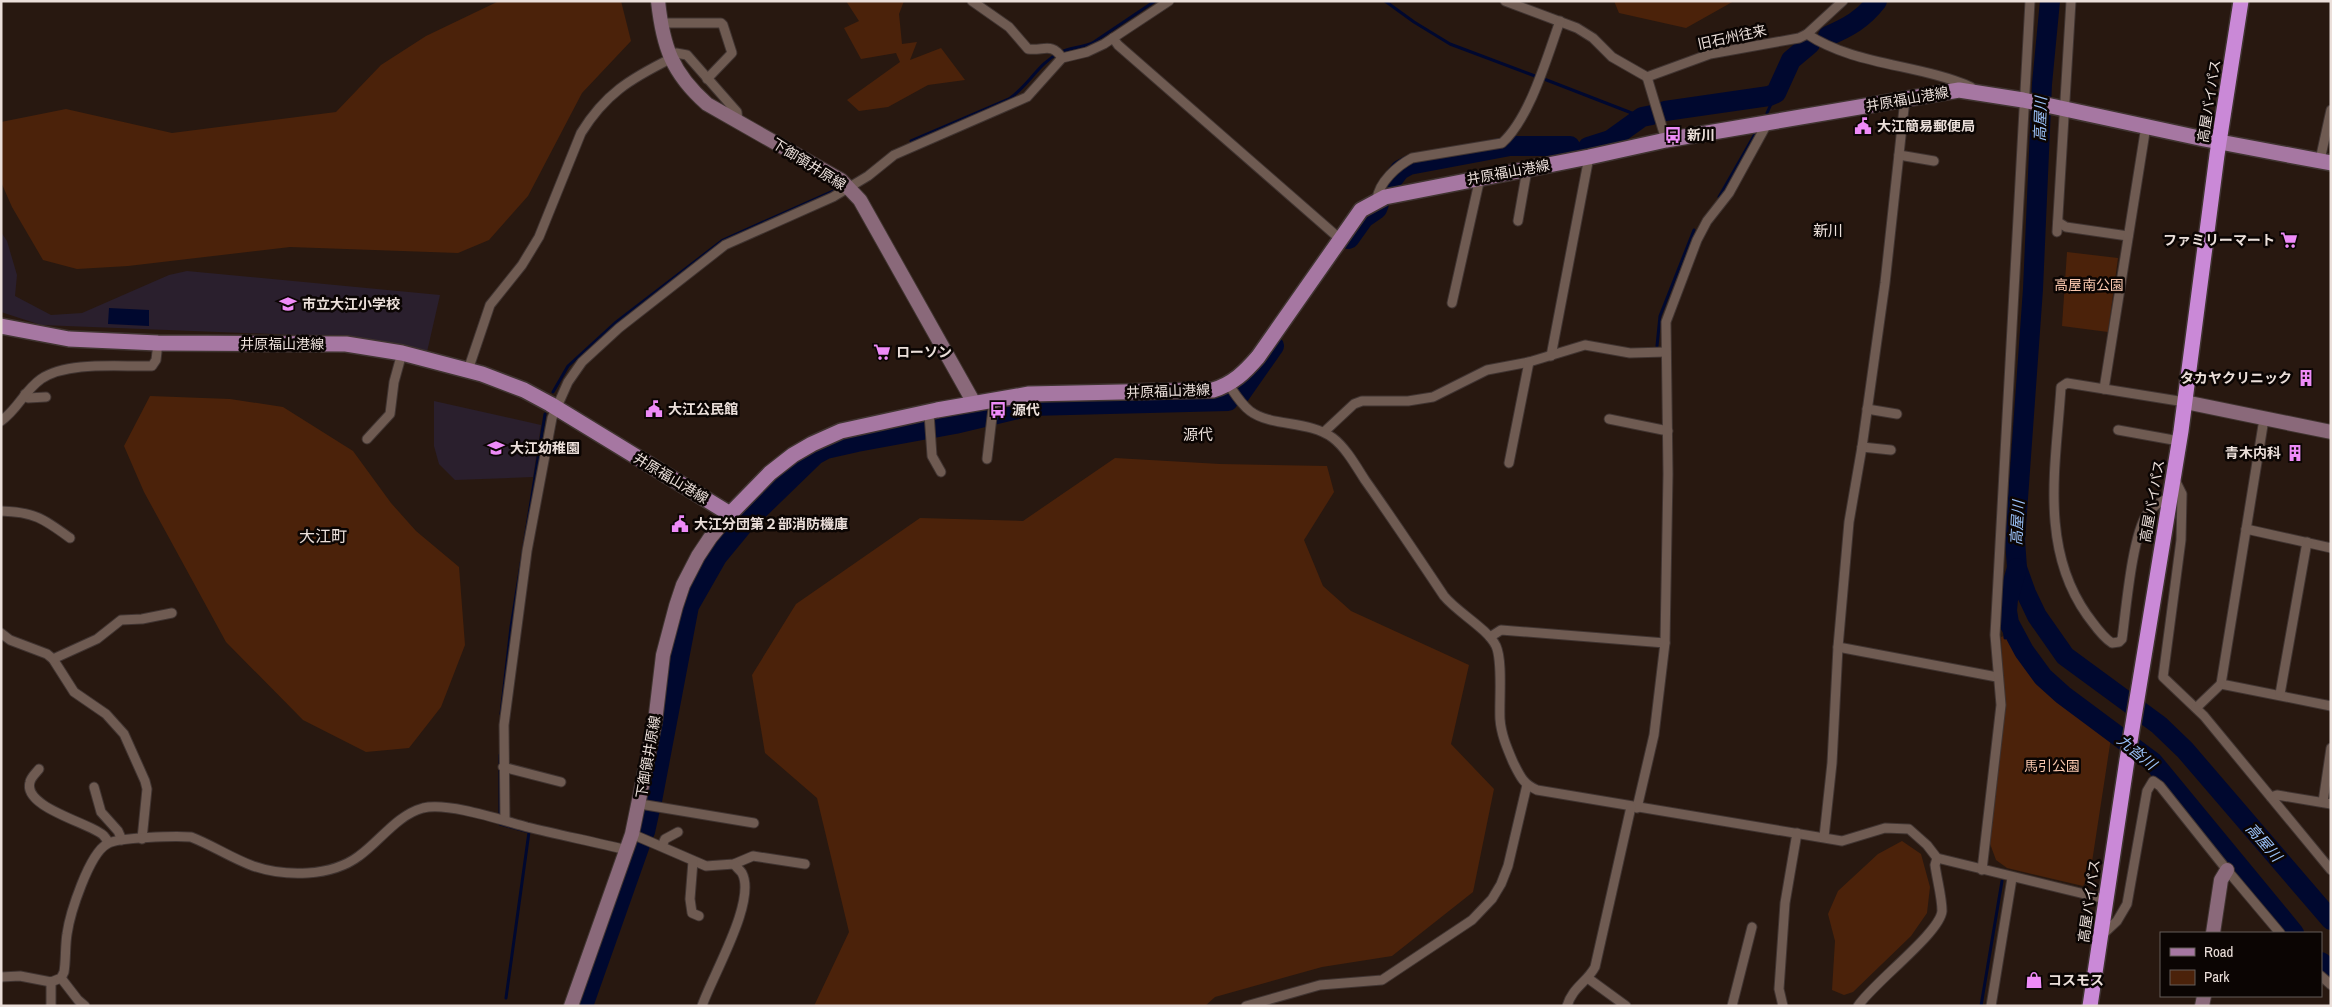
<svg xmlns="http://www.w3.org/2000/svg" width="2332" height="1007" viewBox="0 0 2332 1007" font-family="'Archivo Narrow','Noto Sans JP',sans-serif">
<rect width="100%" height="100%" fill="#281810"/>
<g fill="#2a1f2d">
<path d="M 1,232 L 7,241 L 17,275 L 15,296 L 51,315 L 82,313 L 169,275 L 187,271 L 440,295 L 427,352 L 349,337 L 41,325 L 1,312 Z"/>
<path d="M 434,401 L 541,425 L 533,477 L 455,480 L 439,464 L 434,446 Z"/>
</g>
<g fill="#4b220a">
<path d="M 499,1 L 621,1 L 631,41 L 582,93 L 528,196 L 489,240 L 458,253 L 290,247 L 128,266 L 77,269 L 43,260 L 12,207 L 1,182 L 1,122 L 66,109 L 172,133 L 336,112 L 381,65 L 426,36 Z"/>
<path d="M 846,1 L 904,1 L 899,14 L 902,44 L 917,42 L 910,60 L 941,48 L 965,80 L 928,85 L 888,107 L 859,111 L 847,100 L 900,62 L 896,53 L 861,59 L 844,28 L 859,21 Z"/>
<path d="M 1614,1 L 1734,1 L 1686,28 L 1619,13 Z"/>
<path d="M 2067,252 L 2118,258 L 2108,332 L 2062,326 Z"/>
<path d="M 150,396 L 230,399 L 283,407 L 353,451 L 391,503 L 416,531 L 459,567 L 465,645 L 441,707 L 409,748 L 366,752 L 303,720 L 226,642 L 144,492 L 124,446 Z"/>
<path d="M 1115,458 L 1220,464 L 1327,466 L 1334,492 L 1304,540 L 1323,586 L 1351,611 L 1469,665 L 1451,744 L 1494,789 L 1473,892 L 1392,956 L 1322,967 L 1215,997 L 1205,1006 L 814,1006 L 849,932 L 817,798 L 765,753 L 752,675 L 796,604 L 920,518 L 1023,521 Z"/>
<path d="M 2010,634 L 2019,657 L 2044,687 L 2111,738 L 2090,875 L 2083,886 L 2007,868 L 1996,860 L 1989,841 L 2004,708 L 2001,637 Z"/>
<path d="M 1902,841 L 1921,854 L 1930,887 L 1927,913 L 1911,936 L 1853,992 L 1844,995 L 1832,990 L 1835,941 L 1828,914 L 1838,891 L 1878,854 Z"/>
</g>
<path fill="#00082f" d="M 109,308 L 149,310 L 149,326 L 108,324 Z"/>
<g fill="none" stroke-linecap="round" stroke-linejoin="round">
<g stroke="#00082f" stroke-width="3">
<path d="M 1385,1 L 1414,22 L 1450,44 L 1535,76"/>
<path d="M 1544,79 L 1642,117"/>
<path d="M 1767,113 L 1776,93"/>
<path d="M 911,141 L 1009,99 C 1028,86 1039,63 1059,53 C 1069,47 1083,48 1094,42 L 1155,1"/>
<path d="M 1719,197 L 1755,134"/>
<path d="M 1657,346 L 1660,316 L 1694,230"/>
<path d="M 553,392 L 568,366 L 615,323 L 723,240 L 833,191"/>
<path d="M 2005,638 L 2004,622 L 2007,611"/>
<path d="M 501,714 L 511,627 L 545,414"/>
<path d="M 500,814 L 500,755"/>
<path d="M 500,824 L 529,832 L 506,998"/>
<path d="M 1981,1006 L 2002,881"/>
</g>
<g stroke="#00082f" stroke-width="20">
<path d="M 2050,1 L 2042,84 L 2033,289 L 2015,540 L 2017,568 L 2026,593 L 2037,616 L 2065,656 L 2159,725 L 2185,750 L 2331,920"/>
<path d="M 1828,36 C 1849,27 1863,19 1877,1"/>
<path d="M 1665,111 L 1769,96 L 1776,93 L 1791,60 L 1810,44"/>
<path d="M 1588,147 L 1610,140 L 1642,117 L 1652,115"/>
<path d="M 1387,187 L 1400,170 L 1409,165 L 1510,146 L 1570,146"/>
<path d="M 1349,239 L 1364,218 L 1377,209 L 1379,204"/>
<path d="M 1239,396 L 1274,346"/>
<path d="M 2017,568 L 2008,599 L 2007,611 L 2009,623 L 2024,651 L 2043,677 L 2063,695 L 2153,762 L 2294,933"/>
<path d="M 652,801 L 689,606 L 717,557 L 745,523 L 815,455 L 826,449 L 857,442 L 955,424 L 1030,406 L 1228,401"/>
<path d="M 645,832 L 650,809"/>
<path d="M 2321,962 L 2331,971"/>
<path d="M 583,1006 L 641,842"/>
</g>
<g stroke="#403431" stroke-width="11">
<g id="street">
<path d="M 972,1 L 1009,27 L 1028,49 C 1044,51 1052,42 1062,58"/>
<path d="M 1505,1 L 1577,28 L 1593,38 L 1612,57 L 1647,77 L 1710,54 L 1799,38 L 1807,34 C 1855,66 1919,64 1971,87"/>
<path d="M 661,23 L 721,23 L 723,25 L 732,53 L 707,79"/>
<path d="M 1807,34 L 1843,1"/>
<path d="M 1113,38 L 1118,45 L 1340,239"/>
<path d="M 669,55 L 676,53 L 687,55 L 737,112 L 738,122"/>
<path d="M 1647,77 L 1666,140"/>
<path d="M 1899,155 L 1934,161"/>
<path d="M 2320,160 L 2331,110"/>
<path d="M 1377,199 C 1379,182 1397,166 1412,158 L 1502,143 C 1530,118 1547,57 1560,21"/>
<path d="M 1518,221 L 1527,170"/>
<path d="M 2058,222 L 2066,227 L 2128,236"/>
<path d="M 2057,232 L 2071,1"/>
<path d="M 1452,303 L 1480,178"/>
<path d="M 1551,356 L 1589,157"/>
<path d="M 468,370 L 490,305 L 522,265 L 539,237 L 581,133 C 605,94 630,79 670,59"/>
<path d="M 1229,385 C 1235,394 1241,404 1250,411 C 1271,427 1309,420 1333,438 C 1346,448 1356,466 1365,480 C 1392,518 1418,557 1444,596 C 1458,613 1487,628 1496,646 C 1503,661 1499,701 1500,719 C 1501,734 1507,748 1513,762 C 1520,776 1523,784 1537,790 L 1842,841 L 1885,828 L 1909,829 L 1927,845 L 1937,858 L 2105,899"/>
<path d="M 2104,389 L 2146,126"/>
<path d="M 25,394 L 28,398 L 46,397"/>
<path d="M 1867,409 L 1897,414"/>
<path d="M 929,413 L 932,456 L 941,472"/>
<path d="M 1609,419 L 1668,431"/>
<path d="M 2264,419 L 2221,684 L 2331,706"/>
<path d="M 1,421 C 18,409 24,391 41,379 C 68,361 119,367 152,366 L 156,360 L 158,343"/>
<path d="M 2118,430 L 2179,441"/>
<path d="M 1324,432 L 1354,404 L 1362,401 L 1408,401 L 1433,397 L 1487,370 L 1529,362 L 1585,345 L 1630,353 L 1666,352"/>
<path d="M 367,439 L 390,414 L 394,382 L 402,353"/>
<path d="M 1862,447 L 1891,450"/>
<path d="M 987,459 L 994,400"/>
<path d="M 1509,463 L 1529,362"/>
<path d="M 2175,480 L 2182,494 L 2181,540 L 2163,677 L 2204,716 L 2331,870"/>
<path d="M 2168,498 C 2159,502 2153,506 2147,514 C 2132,536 2126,610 2122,639 L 2119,642 L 2112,643 C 2102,637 2094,624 2087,615 C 2039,547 2056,465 2061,387 L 2067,383 L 2185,402"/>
<path d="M 1,511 C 35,512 44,519 70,538"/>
<path d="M 2246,529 L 2331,548"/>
<path d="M 1,633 L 10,640 L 47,654 L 53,659 L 74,692 L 106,714 L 124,734 L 145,781 L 147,789 L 142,839"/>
<path d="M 1490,637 L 1501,630 L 1665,643"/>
<path d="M 1838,647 L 1997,677"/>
<path d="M 53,659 L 97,639 L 121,620 L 142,619 L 172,613"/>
<path d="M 2280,694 L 2307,542"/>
<path d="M 2196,708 L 2221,684"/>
<path d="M 503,767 L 561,782"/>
<path d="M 39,769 C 36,773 31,777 30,782 C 22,808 94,824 104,836 C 106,838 107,840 108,843"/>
<path d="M 94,787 L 101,812 L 118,831 L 122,840"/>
<path d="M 2271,797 L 2277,795 L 2331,804"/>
<path d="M 2323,802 L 2331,748"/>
<path d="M 640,804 L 754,823"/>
<path d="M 1637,808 L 1654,735 L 1665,643 L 1668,474 L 1666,322 L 1697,240 L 1707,221 L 1729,193 L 1768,122"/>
<path d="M 505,820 L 504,725 L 527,551 L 552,418 L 568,382 L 582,362 L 619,328 L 725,245 L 833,197 L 868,176 L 894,155 L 1027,97 L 1062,58 L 1087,52 L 1104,44 L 1169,1"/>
<path d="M 632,834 L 706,866 L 734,864 L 753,856 L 805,864"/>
<path d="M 1824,837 L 1832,763 L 1838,647 L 1849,522 L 1862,447 L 1885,283 L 1905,99"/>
<path d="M 662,846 L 665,839 L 678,832"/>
<path d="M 693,861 L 690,899 L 692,913 L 699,916"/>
<path d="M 1982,870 L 2001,705 L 1995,635 L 2030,1"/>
<path d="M 2101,936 L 2117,921 L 2127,904 L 2147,791 L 2153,781 L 2160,786 L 2227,870 L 2280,933"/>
<path d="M 2321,976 L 2331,985"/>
<path d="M 1,977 L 20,976 L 51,982 L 61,978 L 64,972 C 66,960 65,946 67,934 C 70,913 89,854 107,844 C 117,837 177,836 191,837 C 212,845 231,858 253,866 C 285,877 331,877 359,856 C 380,841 397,815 423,808 C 448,802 501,820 527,827 C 560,835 594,842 627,850"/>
<path d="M 61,978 L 78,1000 L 85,1006"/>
<path d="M 1589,979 L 1626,1006"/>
<path d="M 51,982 L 51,1006"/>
<path d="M 702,1006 C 712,976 757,901 742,873 C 740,870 736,867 734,864"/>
<path d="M 1246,1006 L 1320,985 L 1382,980 L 1472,920 L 1492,899 L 1501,884 L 1508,866 L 1527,785"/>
<path d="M 1567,1006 C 1572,988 1587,982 1595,967 L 1631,807"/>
<path d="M 1732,1006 L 1752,927"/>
<path d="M 1783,1006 L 1779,989 L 1785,903 L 1797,833"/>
<path d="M 1858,1006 C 1873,983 1940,933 1942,911 C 1942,897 1937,880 1935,865 L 1937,858"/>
<path d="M 1991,1006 L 2012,878"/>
</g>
</g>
<g stroke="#403431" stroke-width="16">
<g id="secondary">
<path d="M 658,1 C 663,47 672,73 707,104 L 832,175 L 841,180 L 860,200 L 974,403"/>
<path d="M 2185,402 L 2331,432"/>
<path d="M 2213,933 L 2221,880 L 2227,870"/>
<path d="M 571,1006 L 632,834 L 655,722 L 663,655 L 676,606 L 683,585 L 698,556 L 710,538 L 730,514"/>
<path d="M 2202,1006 L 2204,996"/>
</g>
</g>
<g stroke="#403431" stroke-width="18">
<path id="primary" d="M 1,326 L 69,339 L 158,343 L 346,344 L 402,353 L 482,374 L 524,390 L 550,404 L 730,514 L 770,473 L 793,455 L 812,444 L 841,431 L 937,410 L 1029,394 L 1213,390 C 1233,384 1245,372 1258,357 L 1361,210 L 1385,197 L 1589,157 L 1666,140 L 1959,90 L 2023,100 L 2204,139 L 2331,163"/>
</g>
<g stroke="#403431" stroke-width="18">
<path id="highway" d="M 2090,1006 L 2127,760 L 2181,431 L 2217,155 L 2241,1"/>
</g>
<use href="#street" stroke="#6f5b52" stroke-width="9"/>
<use href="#secondary" stroke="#8a697a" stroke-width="14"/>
<use href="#primary" stroke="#a677a2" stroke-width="15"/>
<use href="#highway" stroke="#ca89d7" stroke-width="15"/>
</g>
<defs>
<g id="civic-bare" transform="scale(1.35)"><path d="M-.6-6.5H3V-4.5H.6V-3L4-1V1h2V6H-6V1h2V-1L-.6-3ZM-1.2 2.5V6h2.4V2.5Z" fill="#ee8bf8" stroke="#0b0503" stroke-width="2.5" paint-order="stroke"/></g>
<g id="bus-bare" transform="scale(1.35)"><path d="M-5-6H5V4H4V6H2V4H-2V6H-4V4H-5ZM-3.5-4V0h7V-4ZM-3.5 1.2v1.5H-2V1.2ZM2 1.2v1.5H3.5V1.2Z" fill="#ee8bf8" stroke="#0b0503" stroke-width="2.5" paint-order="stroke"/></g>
<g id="supermarket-bare" transform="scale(1.35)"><path d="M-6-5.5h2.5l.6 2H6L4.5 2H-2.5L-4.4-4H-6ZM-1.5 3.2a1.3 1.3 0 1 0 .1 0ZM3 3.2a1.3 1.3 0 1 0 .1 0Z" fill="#ee8bf8" stroke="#0b0503" stroke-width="2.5" paint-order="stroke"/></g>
<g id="school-bare" transform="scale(1.35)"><path d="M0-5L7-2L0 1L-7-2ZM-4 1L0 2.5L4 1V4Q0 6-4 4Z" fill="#ee8bf8" stroke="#0b0503" stroke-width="2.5" paint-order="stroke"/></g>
<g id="building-bare" transform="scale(1.35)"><path d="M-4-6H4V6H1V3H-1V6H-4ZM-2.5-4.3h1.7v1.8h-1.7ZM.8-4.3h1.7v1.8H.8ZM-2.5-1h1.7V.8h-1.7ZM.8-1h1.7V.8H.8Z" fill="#ee8bf8" stroke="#0b0503" stroke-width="2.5" paint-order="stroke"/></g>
<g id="shop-bare" transform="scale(1.35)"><path d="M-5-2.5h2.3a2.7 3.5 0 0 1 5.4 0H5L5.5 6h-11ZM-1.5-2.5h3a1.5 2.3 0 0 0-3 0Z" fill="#ee8bf8" stroke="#0b0503" stroke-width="2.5" paint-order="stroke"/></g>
</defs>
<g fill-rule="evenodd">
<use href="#civic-bare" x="1863" y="126"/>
<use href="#bus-bare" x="1673" y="135"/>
<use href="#supermarket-bare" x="2289" y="240"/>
<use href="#school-bare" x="288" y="304"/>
<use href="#supermarket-bare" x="882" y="352"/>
<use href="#building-bare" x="2306" y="378"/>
<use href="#civic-bare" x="654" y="409"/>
<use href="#bus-bare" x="998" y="410"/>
<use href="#school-bare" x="496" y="448"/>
<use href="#building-bare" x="2295" y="453"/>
<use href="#civic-bare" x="680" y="524"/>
<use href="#shop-bare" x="2034" y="980"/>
</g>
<g text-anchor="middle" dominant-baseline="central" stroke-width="5" stroke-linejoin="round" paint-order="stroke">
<g font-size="14" fill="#ebdfda" stroke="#0b0503">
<text transform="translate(1732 37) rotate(-12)">旧石州往来</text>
<text transform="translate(1907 99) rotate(-10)">井原福山港線</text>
<text transform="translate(2209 101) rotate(-81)">高屋バイパス</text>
<text transform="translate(809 164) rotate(32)">下御領井原線</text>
<text transform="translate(1508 172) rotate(-10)">井原福山港線</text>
<text x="282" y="344">井原福山港線</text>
<text transform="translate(1168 391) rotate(-2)">井原福山港線</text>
<text transform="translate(671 478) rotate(31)">井原福山港線</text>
<text transform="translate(2152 501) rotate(-80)">高屋バイパス</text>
<text transform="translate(648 757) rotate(-80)">下御領井原線</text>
<text transform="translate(2089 901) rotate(-82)">高屋バイパス</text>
</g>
<g font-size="14" font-weight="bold" fill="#ebdfda" stroke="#0b0503" text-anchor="start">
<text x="1877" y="126">大江簡易郵便局</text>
<text x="1687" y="135">新川</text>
<text x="2275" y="240" text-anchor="end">ファミリーマート</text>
<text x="302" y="304">市立大江小学校</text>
<text x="896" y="352">ローソン</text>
<text x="2292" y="378" text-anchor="end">タカヤクリニック</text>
<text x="668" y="409">大江公民館</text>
<text x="1012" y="410">源代</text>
<text x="510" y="448">大江幼稚園</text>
<text x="2281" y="453" text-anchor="end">青木内科</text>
<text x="694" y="524">大江分団第２部消防機庫</text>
<text x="2048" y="980">コスモス</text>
</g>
<g font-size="14" fill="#f9c7ae" stroke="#0b0503">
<text x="2089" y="285">高屋南公園</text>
<text x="2052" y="766">馬引公園</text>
</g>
<g font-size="15" font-style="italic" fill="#9ac1f8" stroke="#0b0503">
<text transform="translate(2040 119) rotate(-88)">高屋川</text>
<text transform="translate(2017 523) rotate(-87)">高屋川</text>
<text transform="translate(2137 752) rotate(39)">九沓川</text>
<text transform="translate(2264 842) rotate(49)">高屋川</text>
</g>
<g font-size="15" fill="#ebdfda" stroke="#0b0503">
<text x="1828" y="230">新川</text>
<text x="1198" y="434">源代</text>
</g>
<g font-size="16" fill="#ebdfda" stroke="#0b0503">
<text x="323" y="536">大江町</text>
</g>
</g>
<rect width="2332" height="1007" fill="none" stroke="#ebdfda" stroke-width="5"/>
<rect x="2160" y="932" width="162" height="65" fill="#0b0503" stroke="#655c59"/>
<rect x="2170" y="948" width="25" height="8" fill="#a677a2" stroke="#655c59"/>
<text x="2204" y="957" font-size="15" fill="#ebdfda">Road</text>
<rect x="2170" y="970" width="25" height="15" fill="#4b220a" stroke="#655c59"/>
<text x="2204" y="982" font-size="15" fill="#ebdfda">Park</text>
</svg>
